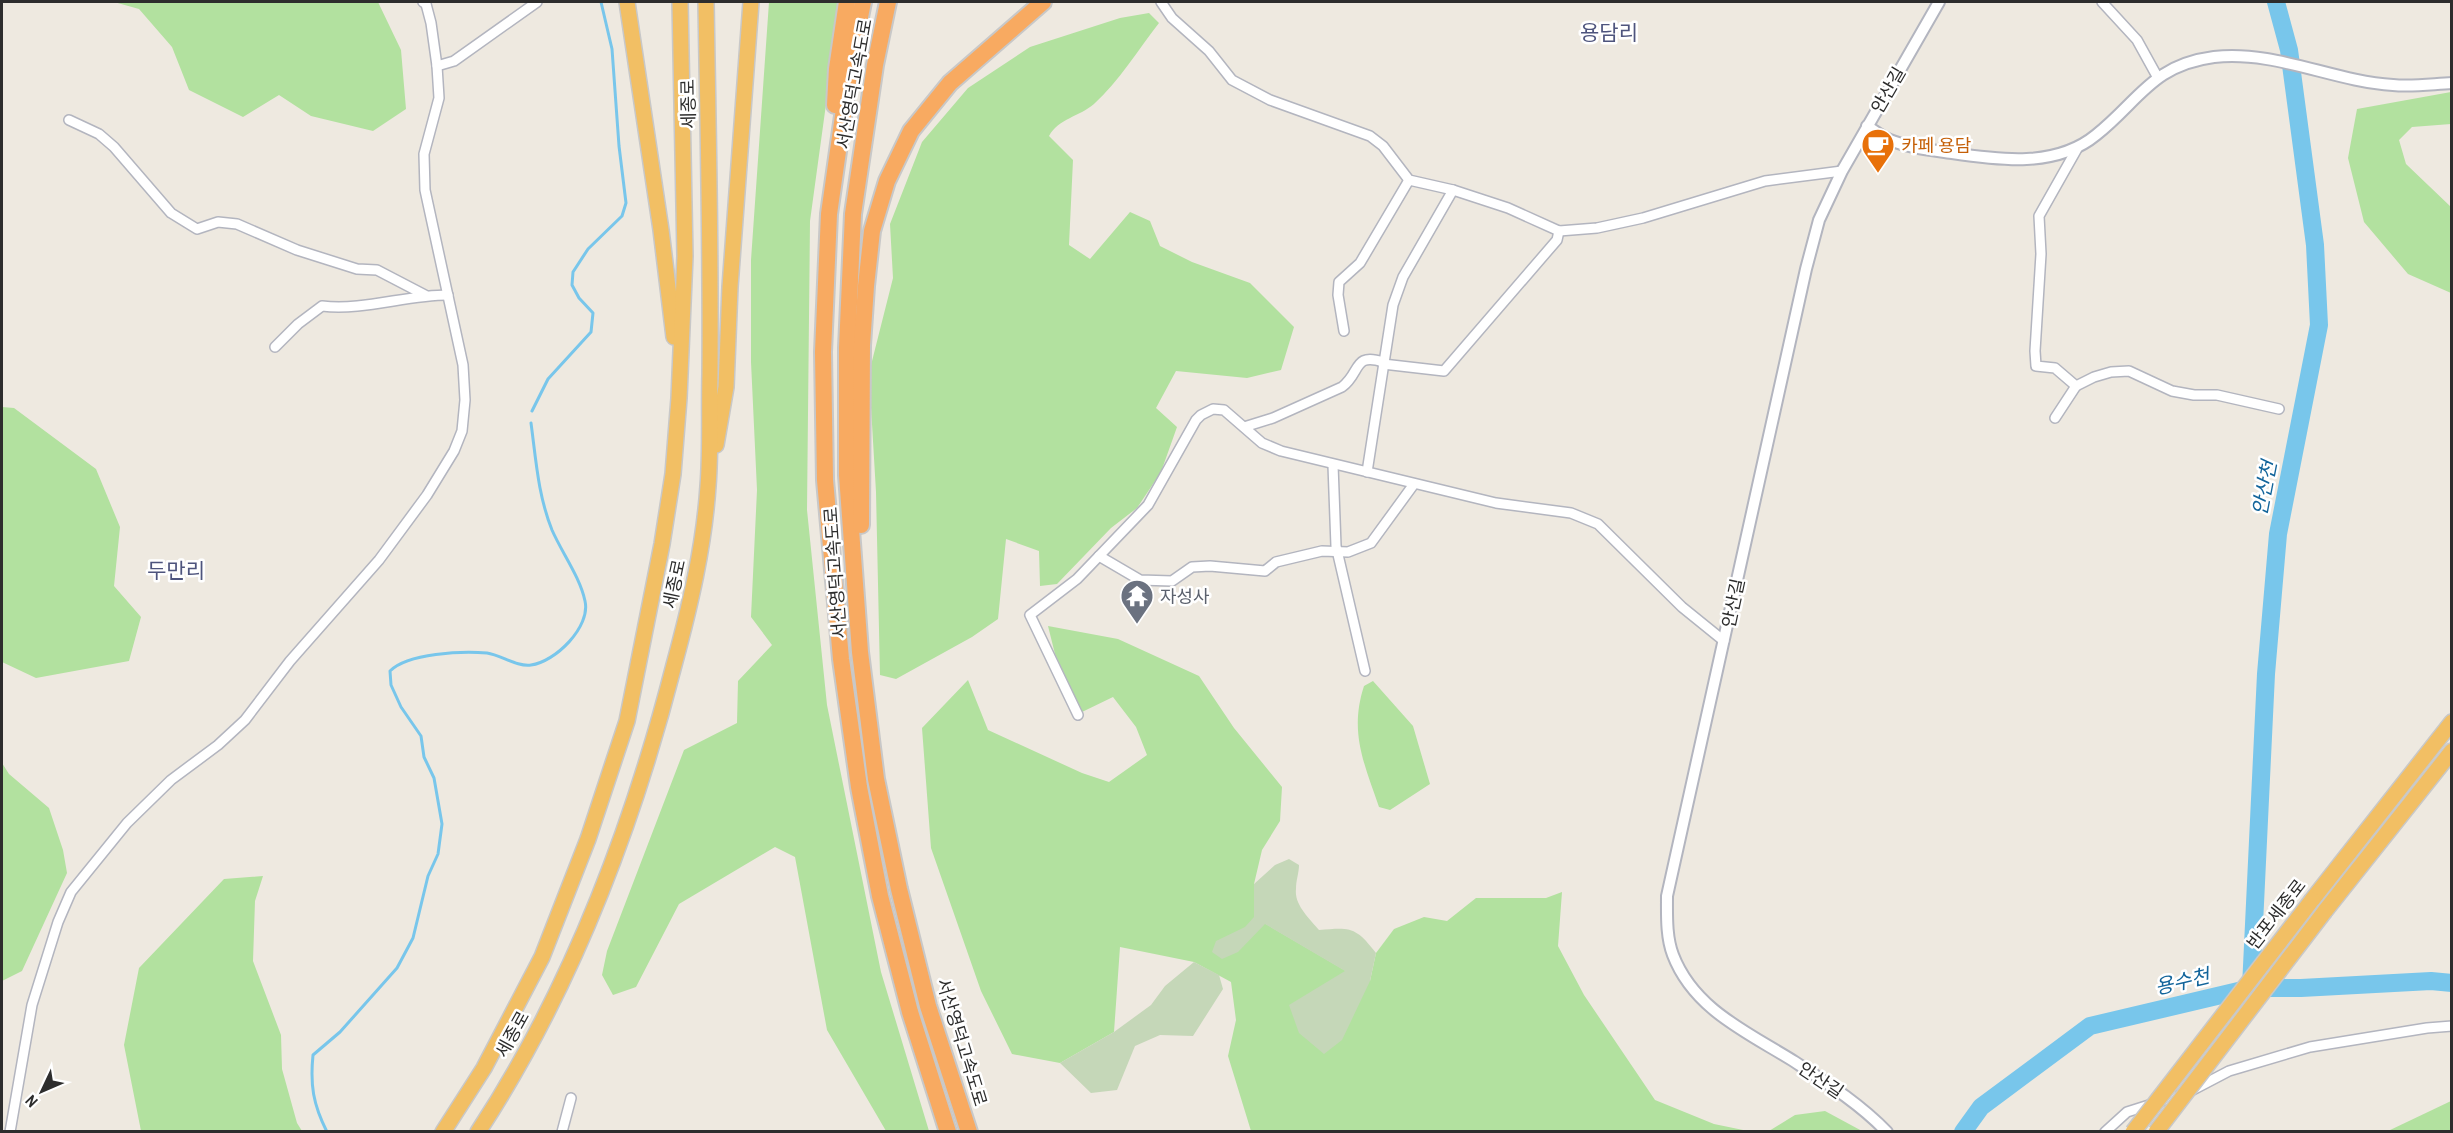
<svg xmlns="http://www.w3.org/2000/svg" width="2453" height="1133" viewBox="0 0 2453 1133" font-family="'Archivo Narrow','Noto Sans KR',sans-serif">
<rect width="100%" height="100%" fill="#eee9e0"/>
<g fill="#b2e19f">
<path d="M 114,2 L 378,2 L 401,50 L 406,109 L 373,131 L 311,116 L 279,95 L 243,117 L 189,90 L 172,47 L 139,9 Z"/>
<path d="M 769,2 L 840,2 L 810,221 L 807,510 L 827,705 L 881,972 L 929,1131 L 886,1131 L 827,1030 L 795,857 L 775,847 L 679,904 L 636,987 L 613,995 L 602,975 L 607,951 L 684,750 L 737,723 L 738,681 L 772,645 L 751,617 L 757,490 L 751,362 L 751,260 Z"/>
<path d="M 1149,13 L 1159,23 C 1138,50 1119,81 1094,104 C 1079,117 1059,118 1049,136 L 1073,160 L 1069,245 L 1090,259 L 1130,212 L 1150,221 L 1160,246 L 1192,262 L 1250,283 L 1294,327 L 1281,370 L 1247,378 L 1176,371 L 1156,408 L 1177,427 L 1161,472 L 1137,508 L 1111,528 L 1057,584 L 1040,586 L 1039,551 L 1006,539 L 998,619 L 972,637 L 896,679 L 880,675 L 876,492 L 869,373 L 893,278 L 890,224 L 922,142 L 968,88 L 1030,47 L 1120,18 Z"/>
<path d="M 2451,92 L 2451,124 L 2412,127 L 2399,140 L 2406,164 L 2451,207 L 2451,293 L 2408,274 L 2364,222 L 2348,158 L 2357,109 Z"/>
<path d="M 2,407 L 14,408 L 96,469 L 120,527 L 114,586 L 141,617 L 129,661 L 36,678 L 2,662 Z"/>
<path d="M 1048,626 L 1118,639 L 1199,676 L 1234,728 L 1282,787 L 1280,821 L 1262,850 L 1254,884 L 1254,917 L 1346,971 L 1370,981 L 1376,953 L 1394,929 L 1424,917 L 1447,921 L 1476,898 L 1546,898 L 1562,892 L 1558,946 L 1584,995 L 1655,1100 L 1714,1124 L 1748,1131 L 1251,1131 L 1228,1056 L 1236,1020 L 1231,982 L 1194,962 L 1120,947 L 1114,1032 L 1060,1063 L 1012,1054 L 981,991 L 931,848 L 922,728 L 968,680 L 988,730 L 1082,773 L 1109,782 L 1147,755 L 1136,727 L 1113,697 L 1082,712 L 1055,654 Z"/>
<path d="M 1373,681 L 1413,726 L 1430,784 L 1390,810 L 1379,807 C 1364,763 1349,732 1364,686 Z"/>
<path d="M 2,763 L 9,774 L 49,808 L 63,850 L 67,873 L 22,971 L 2,981 Z"/>
<path d="M 263,876 L 255,901 L 253,961 L 281,1035 L 282,1069 L 297,1123 L 302,1131 L 141,1131 L 124,1045 L 139,968 L 224,879 Z"/>
<path d="M 2451,1101 L 2451,1131 L 2388,1131 Z"/>
<path d="M 1825,1111 L 1862,1131 L 1769,1131 L 1795,1115 Z"/>
</g>
<g fill="#c5d7b8">
<path d="M 1289,859 L 1299,865 C 1299,873 1296,880 1296,889 C 1294,905 1310,919 1319,930 C 1351,927 1356,927 1376,953 L 1370,981 L 1342,1040 L 1324,1054 L 1299,1033 L 1289,1005 L 1345,971 L 1265,924 L 1238,952 L 1222,959 L 1212,952 L 1216,941 L 1245,927 L 1254,917 L 1254,884 L 1275,865 Z"/>
<path d="M 1194,962 L 1219,975 L 1223,989 L 1193,1036 L 1160,1035 L 1135,1046 L 1117,1090 L 1091,1093 L 1060,1063 L 1114,1032 L 1151,1005 L 1165,986 Z"/>
</g>
<g fill="none" stroke-linecap="round" stroke-linejoin="round">
<g stroke="#78c6eb" stroke-width="3">
<path d="M 532,411 L 548,379 L 591,332 L 593,313 L 579,298 L 572,285 L 573,272 L 588,249 L 622,216 L 626,203 L 619,146 L 612,49 L 601,2"/>
<path d="M 327,1132 C 313,1104 310,1085 313,1055 L 340,1032 L 397,968 L 413,938 L 428,876 L 438,854 L 442,824 L 434,778 L 424,757 L 421,736 L 401,707 L 391,685 L 390,671 C 408,653 462,651 487,653 C 501,655 517,667 531,665 C 555,662 591,627 585,601 C 580,577 562,553 552,530 C 538,495 536,460 531,423"/>
</g>
<g stroke="#78c6eb" stroke-width="18">
<path d="M 2251,987 L 2266,674 L 2278,534 L 2319,325 L 2315,245 L 2289,50 L 2276,2"/>
<path d="M 1963,1132 L 1981,1107 L 2090,1026 L 2251,988 L 2301,988 L 2431,981 L 2452,983"/>
</g>
<g stroke="#b3b5bf" stroke-width="12">
<g id="minor">
<path d="M 423,2 L 426,4 L 431,23 L 437,66"/>
<path d="M 1161,2 L 1172,18 L 1209,51 L 1232,80 L 1270,100 L 1370,136 L 1383,146 L 1409,180 L 1453,190 L 1508,208 L 1559,231 L 1597,228 L 1643,218 L 1765,181 L 1842,171"/>
<path d="M 2102,2 L 2137,40 L 2158,78"/>
<path d="M 69,120 L 99,134 L 114,147 L 171,213 L 197,229 L 218,222 L 237,224 L 297,250 L 357,269 L 377,270 L 425,295"/>
<path d="M 2078,147 L 2039,216 L 2041,254 L 2035,351 L 2036,366 L 2055,368 L 2076,386 L 2094,377 L 2111,372 L 2129,371 L 2172,391 L 2194,395 L 2217,395 L 2279,409"/>
<path d="M 1344,331 L 1338,295 L 1339,282 L 1360,263 L 1409,180"/>
<path d="M 275,347 L 298,324 L 322,306 C 363,311 406,295 448,295"/>
<path d="M 1383,364 L 1444,371 L 1557,240 L 1559,231"/>
<path d="M 2055,418 L 2076,386"/>
<path d="M 1244,427 L 1273,418 L 1342,387 C 1361,373 1353,352 1383,362"/>
<path d="M 1333,465 L 1336,546 L 1365,671"/>
<path d="M 1367,472 L 1393,305 L 1403,277 L 1453,190"/>
<path d="M 1099,556 L 1140,580 L 1172,581 L 1192,567 L 1210,566 L 1265,571 L 1276,562 L 1322,551 L 1348,552 L 1371,543 L 1414,484"/>
<path d="M 1078,715 L 1030,615 L 1077,579 L 1148,505 L 1196,420 L 1201,415 L 1213,409 L 1224,410 L 1262,443 L 1281,451 L 1496,503 L 1571,513 L 1598,524 L 1682,607 L 1724,641"/>
<path d="M 10,1132 L 32,1005 L 58,922 L 71,892 L 127,823 L 171,780 L 218,745 L 245,720 L 290,661 L 379,560 L 427,495 L 454,451 L 462,431 L 465,400 L 463,365 L 425,190 L 424,154 L 439,98 L 437,66 L 454,61 L 537,2"/>
<path d="M 562,1132 L 571,1098"/>
<path d="M 2105,1132 L 2127,1112 L 2187,1093 L 2229,1071 L 2310,1047 L 2427,1028 L 2452,1026"/>
</g>
</g>
<g stroke="#b3b5bf" stroke-width="14">
<g id="tertiary">
<path d="M 1867,126 C 1874,130 1882,137 1890,140 C 1909,148 1932,150 1952,153 C 1999,160 2056,168 2096,135 C 2139,101 2152,65 2214,57 C 2275,50 2332,81 2393,85 C 2412,87 2432,84 2452,83"/>
<path d="M 1887,1132 C 1860,1104 1827,1083 1795,1062 C 1749,1033 1694,1010 1673,955 C 1666,937 1667,915 1667,896 L 1806,269 L 1819,220 L 1842,171 L 1939,2"/>
</g>
</g>
<g stroke="#c8c8c8" stroke-width="18">
<g id="trunk">
<path d="M 627,2 L 661,230 L 674,337"/>
<path d="M 716,445 L 726,387 L 730,287 L 751,2"/>
<path d="M 2312,900 L 2452,722"/>
<path d="M 2325,911 L 2452,751"/>
<path d="M 443,1132 L 484,1068 L 542,957 L 588,839 L 627,721 L 662,544 L 673,474 L 679,398 L 685,256 L 680,2"/>
<path d="M 478,1132 C 571,990 632,829 674,665 C 690,606 704,547 708,486 C 711,449 709,411 710,374 C 711,249 708,126 706,2"/>
</g>
</g>
<g stroke="#c8c8c8" stroke-width="20">
<g id="motorway">
<path d="M 863,2 L 850,67 L 829,214 L 823,352 L 825,480 L 841,659 L 859,787 L 880,896 L 910,1012 L 948,1132"/>
<path d="M 888,2 L 875,65 L 853,214 L 847,348 L 847,475 L 860,652 L 876,779 L 899,889 L 928,1006 L 969,1132"/>
<path d="M 835,105 L 837,69 L 847,2"/>
<path d="M 861,525 L 862,345 L 866,286 L 872,231 L 887,181 L 911,131 L 950,83 L 1043,2"/>
</g>
</g>
<use href="#minor" stroke="#fff" stroke-width="9"/>
<use href="#tertiary" stroke="#fff" stroke-width="10"/>
<use href="#trunk" stroke="#f2bf64" stroke-width="15"/>
<use href="#motorway" stroke="#f8aa61" stroke-width="16"/>
<g stroke="#c8c8c8" stroke-width="18" stroke-linecap="butt">
<g id="trunk-bridge">
<path d="M 2133,1132 L 2312,900"/>
<path d="M 2156,1132 L 2325,911"/>
</g>
</g>
<use href="#trunk-bridge" stroke="#f2bf64" stroke-width="15"/>
</g>
<defs>
<g id="cafe-pin" transform="scale(1.725)"><path d="M0 17L-7.5 6A9.5 9.5 0 1 1 7.5 6Z" fill="#e8710a" stroke="#fff"/><path d="M-5.5-4.5H6V0H3Q3 3.5 0 3.5H-2.5Q-5.5 3.5-5.5 0ZM3-3.2v2h1.7v-2ZM-6 4.5H4V6H-6Z" fill="#fff"/></g>
<g id="temple-pin" transform="scale(1.725)"><path d="M0 17L-7.5 6A9.5 9.5 0 1 1 7.5 6Z" fill="#6b7280" stroke="#fff"/><path d="M0-6L5-2H3V0L6.5 2.5H4V6H1.5V3h-3V6H-4V2.5H-6.5L-3 0V-2H-5Z" fill="#fff"/></g>
</defs>
<g fill-rule="evenodd">
<use href="#cafe-pin" x="1878" y="145"/>
<use href="#temple-pin" x="1137" y="596"/>
</g>
<g text-anchor="middle" dominant-baseline="central" stroke-width="5" stroke-linejoin="round" paint-order="stroke">
<g font-size="18" fill="#2d2d2d" stroke="#fff">
<text transform="translate(854 84) rotate(-80)">서산영덕고속도로</text>
<text transform="translate(1888 90) rotate(-60)">안산길</text>
<text transform="translate(688 104) rotate(-91)">세종로</text>
<text transform="translate(835 573) rotate(-94)">서산영덕고속도로</text>
<text transform="translate(674 584) rotate(-78)">세종로</text>
<text transform="translate(1733 603) rotate(-78)">안산길</text>
<text transform="translate(2276 914) rotate(-52)">반포세종로</text>
<text transform="translate(512 1034) rotate(-61)">세종로</text>
<text transform="translate(962 1042) rotate(73)">서산영덕고속도로</text>
<text transform="translate(1821 1080) rotate(34)">안산길</text>
</g>
<g font-size="18" fill="#c56008" stroke="#fff" text-anchor="start">
<text x="1901" y="145">카페 용담</text>
</g>
<g font-size="18" fill="#5b616d" stroke="#fff" text-anchor="start">
<text x="1160" y="596">자성사</text>
</g>
<g font-size="20" font-style="italic" fill="#13659b" stroke="#fff">
<text transform="translate(2264 488) rotate(-79)">안산천</text>
<text transform="translate(2182 981) rotate(-13)">용수천</text>
</g>
<g font-size="21" fill="#4e547d" stroke="#fff">
<text x="1609" y="32">용담리</text>
<text x="176" y="570">두만리</text>
</g>
</g>
<rect width="2453" height="1133" fill="none" stroke="#2d2d2d" stroke-width="6"/>
<g transform="translate(42 1091) rotate(226)" stroke="#ffffff" stroke-width="4.5" paint-order="stroke">
<path d="M0-4.5L10 22L0 15L-10 22Z" fill="#2d2d2d"/>
<text y="-9" font-size="16" font-weight="bold" text-anchor="middle" fill="#2d2d2d">N</text>
</g>
</svg>
